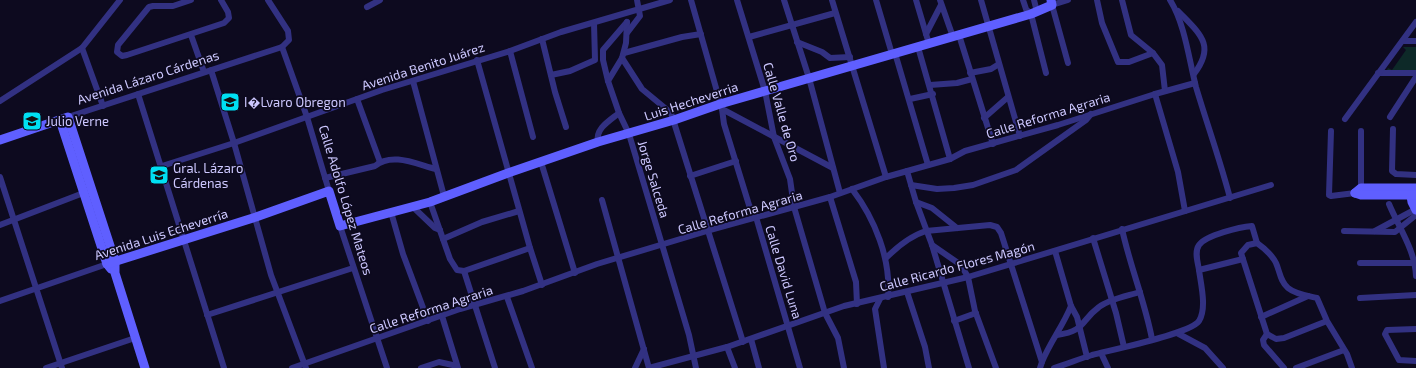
<svg xmlns="http://www.w3.org/2000/svg" width="1416" height="368" viewBox="0 0 1416 368" font-family="'Exo 2',sans-serif">
<rect width="100%" height="100%" fill="#0d0a1f"/>
<path fill="#0d2928" d="M 1403,47 L 1416,47 L 1416,71 L 1387,70 L 1388,68 L 1392,70 L 1406,50 Z"/>
<g fill="none" stroke-linecap="round" stroke-linejoin="round">
<g stroke="#323182" stroke-width="6">
<path d="M 191,0 L 173,6 L 153,6 L 149,7 L 118,45 L 117,52 L 122,56 L 127,55 L 224,23 L 229,18 L 228,12 L 221,0"/>
<path d="M 691,0 L 722,109 L 724,124 L 749,205 L 756,217 L 800,368"/>
<path d="M 737,0 L 765,91 L 774,137 L 790,179 L 794,207 L 825,313 L 838,338 L 844,368"/>
<path d="M 784,0 L 809,78 L 840,193"/>
<path d="M 832,0 L 886,177"/>
<path d="M 876,0 L 892,54"/>
<path d="M 916,0 L 929,44"/>
<path d="M 940,0 L 953,37"/>
<path d="M 981,0 L 1020,136"/>
<path d="M 1023,0 L 1026,9 L 1031,14 L 1046,73"/>
<path d="M 1034,0 L 1037,12"/>
<path d="M 1097,0 L 1102,23 L 1118,62 L 1129,62 L 1153,53"/>
<path d="M 1122,0 L 1131,35 L 1153,53 L 1162,65 L 1165,91"/>
<path d="M 1170,0 C 1185,24 1189,60 1196,87 C 1207,124 1220,160 1230,198"/>
<path d="M 367,7 L 380,0"/>
<path d="M 1178,11 C 1200,34 1216,45 1194,74"/>
<path d="M 627,22 L 603,50 L 603,60 L 608,81 L 619,113 L 629,134 L 689,335 L 696,368"/>
<path d="M 627,22 L 626,43 L 622,58 L 642,89 L 671,113 L 743,342"/>
<path d="M 627,33 L 640,16 L 637,0"/>
<path d="M 926,34 L 941,5"/>
<path d="M 191,35 L 204,72"/>
<path d="M 959,35 L 993,144"/>
<path d="M 749,37 L 835,13"/>
<path d="M 542,39 L 555,92 L 566,127"/>
<path d="M 1403,41 L 1416,41"/>
<path d="M 797,42 L 822,52 L 830,58 L 850,57"/>
<path d="M 282,47 L 307,117 L 329,191"/>
<path d="M 918,47 L 950,159"/>
<path d="M 82,48 L 103,106"/>
<path d="M 510,51 L 533,137"/>
<path d="M 624,53 L 682,37 L 701,34"/>
<path d="M 895,53 L 928,165"/>
<path d="M 477,60 L 530,248 L 542,285"/>
<path d="M 1068,63 L 1052,5 L 1068,0"/>
<path d="M 211,70 L 234,143 L 271,275 L 306,368"/>
<path d="M 970,73 L 991,69 L 999,64"/>
<path d="M 1378,73 L 1416,73"/>
<path d="M 551,75 L 570,71 L 595,60 L 594,23"/>
<path d="M 413,81 L 444,196"/>
<path d="M 608,81 L 622,58"/>
<path d="M 930,85 L 957,83 L 972,79"/>
<path d="M 138,94 L 224,368"/>
<path d="M 1155,94 L 1178,172 L 1185,211"/>
<path d="M 357,99 L 380,162"/>
<path d="M 910,99 L 933,94"/>
<path d="M 0,101 L 82,48 L 120,0"/>
<path d="M 722,109 L 833,168"/>
<path d="M 68,117 L 282,47 L 289,40 L 288,31 L 268,0"/>
<path d="M 1390,117 L 1416,77"/>
<path d="M 984,118 L 1008,97"/>
<path d="M 1345,119 L 1416,22"/>
<path d="M 1393,129 L 1392,171 L 1396,174 L 1416,175"/>
<path d="M 1331,131 L 1329,195 L 1331,196 L 1355,193"/>
<path d="M 598,142 C 595,129 609,121 619,113"/>
<path d="M 541,162 L 575,273"/>
<path d="M 162,166 L 234,143 L 382,90 L 510,51 L 561,32 L 670,0"/>
<path d="M 907,171 L 916,202 L 932,245 L 969,368"/>
<path d="M 690,176 L 736,161"/>
<path d="M 0,177 L 62,368"/>
<path d="M 325,178 L 375,166 C 392,152 416,164 436,169"/>
<path d="M 911,185 L 937,189 L 954,188 L 973,185 L 1016,170 L 1086,120 L 1091,114"/>
<path d="M 852,189 C 875,219 891,259 888,297"/>
<path d="M 1361,192 L 1361,131"/>
<path d="M 830,197 L 856,282 L 857,304"/>
<path d="M 602,200 L 649,368"/>
<path d="M 430,202 L 450,259 L 457,270 L 464,271 L 530,248"/>
<path d="M 916,202 L 932,208 L 957,228"/>
<path d="M 1389,204 C 1399,228 1415,250 1416,276"/>
<path d="M 413,207 L 435,228 L 440,230"/>
<path d="M 391,212 L 403,254 L 428,321"/>
<path d="M 0,225 L 86,192"/>
<path d="M 340,226 L 387,368"/>
<path d="M 1122,229 C 1130,266 1145,302 1152,339"/>
<path d="M 1344,231 L 1395,232 L 1416,215"/>
<path d="M 1375,231 L 1416,209"/>
<path d="M 1093,238 L 1116,313 L 1124,347"/>
<path d="M 443,239 L 482,222 L 519,211"/>
<path d="M 932,245 L 961,265 L 968,277 L 975,311 L 996,368"/>
<path d="M 1055,251 L 1071,306 L 1077,317 L 1087,357"/>
<path d="M 886,258 C 898,246 910,236 926,231 L 990,225 L 997,227 L 1001,233 L 1042,362 L 1040,368"/>
<path d="M 1360,263 L 1415,263"/>
<path d="M 1199,270 C 1198,263 1194,252 1199,245 C 1206,235 1240,227 1252,226 L 1257,243"/>
<path d="M 464,271 L 495,368"/>
<path d="M 907,292 L 925,347 L 929,368"/>
<path d="M 507,297 L 532,368"/>
<path d="M 1360,298 L 1416,295"/>
<path d="M 880,299 L 875,309 L 884,368"/>
<path d="M 0,301 L 107,264"/>
<path d="M 207,315 L 353,268"/>
<path d="M 442,316 L 458,368"/>
<path d="M 1261,317 L 1308,296"/>
<path d="M 954,321 L 976,313"/>
<path d="M 1327,321 L 1284,338 L 1276,339 L 1267,334 L 1241,253 L 1248,245 L 1257,243 C 1264,248 1272,255 1276,263 C 1280,272 1280,281 1288,288 C 1295,294 1308,296 1317,298 L 1327,321 L 1347,354 L 1352,368"/>
<path d="M 1416,329 L 1387,330 L 1385,334 L 1399,360 L 1416,361"/>
<path d="M 1177,333 L 1205,348 L 1223,368"/>
<path d="M 1267,334 L 1263,340 L 1264,345 L 1284,368"/>
<path d="M 1057,335 C 1086,331 1080,321 1099,307 C 1109,299 1127,296 1140,292"/>
<path d="M 751,339 L 759,368"/>
<path d="M 727,347 L 735,368"/>
<path d="M 1101,353 L 1108,368"/>
<path d="M 1042,362 C 1050,342 1063,326 1071,306"/>
<path d="M 46,368 L 135,338"/>
<path d="M 292,368 L 460,309 L 523,291 L 597,264 L 707,231 L 830,197 L 886,177 L 950,159 L 965,151 L 1058,125 L 1155,94 L 1195,83"/>
<path d="M 421,368 L 439,362 L 457,366"/>
<path d="M 635,368 L 644,349"/>
<path d="M 649,368 L 727,347 L 844,306 L 968,277 L 1271,185"/>
<path d="M 1054,368 C 1067,364 1079,359 1092,355 C 1111,350 1190,334 1199,321 C 1207,308 1201,285 1199,270 L 1243,259"/>
<path d="M 1296,368 L 1344,350"/>
</g>
<g stroke="#5f5fff" stroke-width="9">
<path d="M 60,120 L 107,264 L 111,269"/>
<path d="M 0,140 L 68,117 L 115,261 L 115,273 L 145,368"/>
<path d="M 1410,190 L 1412,202 L 1416,210"/>
<path d="M 1355,193 L 1361,188 L 1416,188"/>
<path d="M 1355,193 L 1361,195 L 1416,195"/>
<path d="M 107,264 L 256,217 L 329,191 L 340,226 L 430,202 L 508,173 L 598,142 L 674,120 L 720,104 L 1031,14 L 1052,5 L 1051,0"/>
</g>
</g>
<defs>
<g id="school-square" transform="scale(1)"><rect x="-9" y="-9" width="18" height="18" rx="4" fill="#00e0f3" stroke="#0d0a1f"/><path d="M0-5L7-2L0 1L-7-2ZM-4 1L0 2.5L4 1V4Q0 6-4 4Z" fill="#111"/></g>
</defs>
<g fill-rule="evenodd">
<use href="#school-square" x="230" y="102"/>
<use href="#school-square" x="32" y="121"/>
<use href="#school-square" x="159" y="175"/>
</g>
<g text-anchor="middle" dominant-baseline="central" stroke-width="3.5" stroke-linejoin="round" paint-order="stroke">
<g font-size="13" fill="#cdc8ff" stroke="#0d0a1f">
<text transform="translate(423 66) rotate(-18)">Avenida Benito Juárez</text>
<text transform="translate(148 77) rotate(-18)">Avenida Lázaro Cárdenas</text>
<text transform="translate(691 101) rotate(-18)">Luis Hecheverria</text>
<text transform="translate(782 112) rotate(74)">Calle Valle de Oro</text>
<text transform="translate(1048 115) rotate(-17)">Calle Reforma Agraria</text>
<text transform="translate(654 179) rotate(73)">Jorge Salceda</text>
<text transform="translate(346 200) rotate(73)">Calle Adolfo López Mateos</text>
<text transform="translate(740 212) rotate(-16)">Calle Reforma Agraria</text>
<text transform="translate(161 234) rotate(-18)">Avenida Luis Echeverría</text>
<text transform="translate(957 266) rotate(-15)">Calle Ricardo Flores Magón</text>
<text transform="translate(784 272) rotate(73)">Calle David Luna</text>
<text transform="translate(431 309) rotate(-18)">Calle Reforma Agraria</text>
</g>
<g font-size="13" fill="#cdc8ff" stroke="#0d0a1f" text-anchor="start">
<text x="244" y="102">I�Lvaro Obregon</text>
<text x="46" y="121">Julio Verne</text>
<text x="173" y="168">Gral. Lázaro<tspan x="173" dy="15">Cárdenas</tspan></text>
</g>
</g>
</svg>
